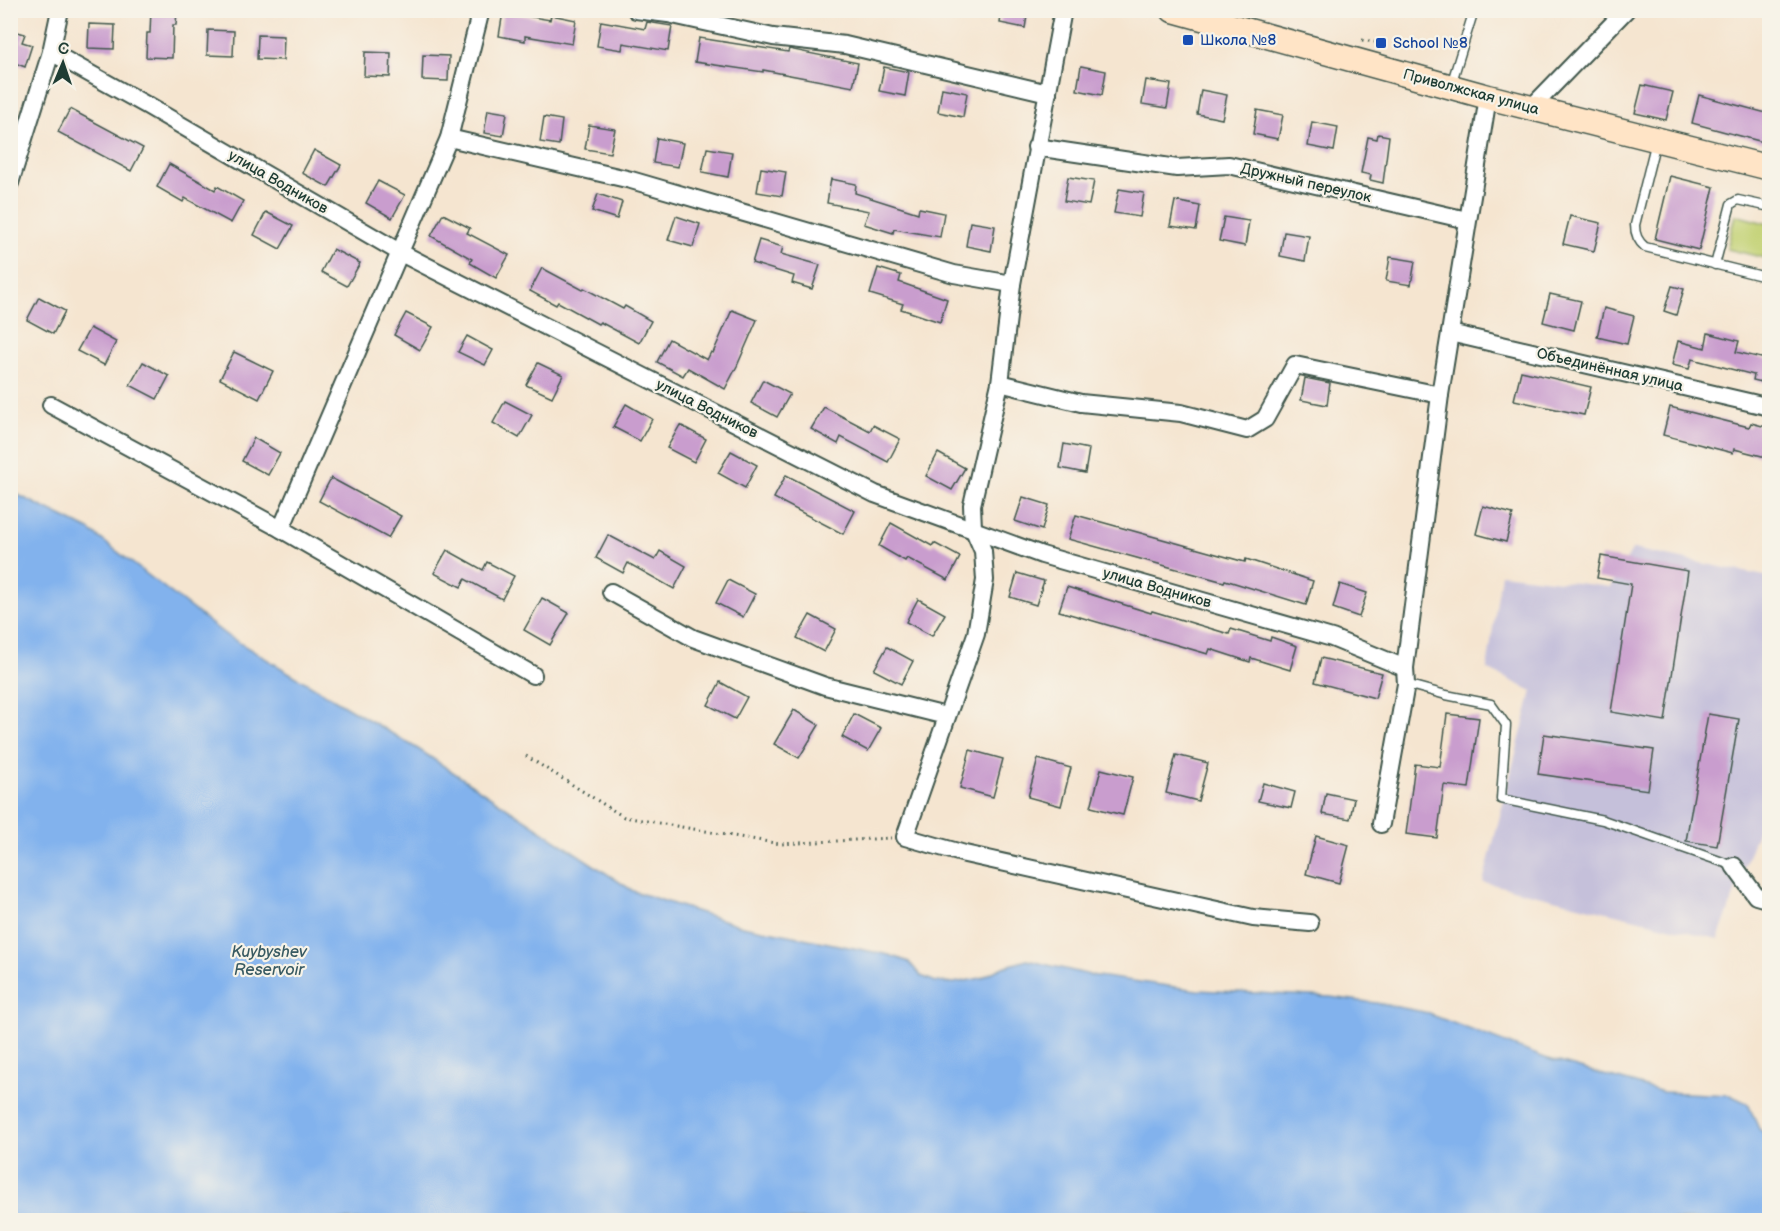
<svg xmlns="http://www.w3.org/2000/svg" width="1780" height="1231" viewBox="0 0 1780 1231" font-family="'Balsamiq Sans',sans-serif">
<rect width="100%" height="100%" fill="#f7f3e8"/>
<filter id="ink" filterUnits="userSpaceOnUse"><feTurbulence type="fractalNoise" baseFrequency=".0167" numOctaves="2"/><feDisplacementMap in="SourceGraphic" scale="12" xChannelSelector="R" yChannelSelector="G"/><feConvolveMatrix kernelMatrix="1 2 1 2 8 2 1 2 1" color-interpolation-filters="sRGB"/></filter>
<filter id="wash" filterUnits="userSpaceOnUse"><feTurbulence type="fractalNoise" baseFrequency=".008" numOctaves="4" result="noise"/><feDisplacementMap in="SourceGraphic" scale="24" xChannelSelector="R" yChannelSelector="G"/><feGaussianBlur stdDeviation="1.35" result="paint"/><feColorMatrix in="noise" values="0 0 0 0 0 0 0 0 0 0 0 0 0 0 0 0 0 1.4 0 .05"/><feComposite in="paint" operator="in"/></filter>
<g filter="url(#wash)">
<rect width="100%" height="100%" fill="#f5e5d0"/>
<path fill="#c5c0da" d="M 1633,549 L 1769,577 L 1769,799 L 1718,939 L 1483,882 L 1532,691 L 1487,669 L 1501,574 L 1610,587 Z"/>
<path fill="#c3d275" stroke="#718854" stroke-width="1.5" d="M 1735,215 L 1769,224 L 1769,259 L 1727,249 Z"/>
<path fill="#82b2ed" stroke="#507890" stroke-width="1.5" d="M 10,491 L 89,530 L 226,635 L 418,749 L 633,891 L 742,926 L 889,955 L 909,962 L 921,976 L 936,982 L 954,983 L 981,978 L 1003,967 L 1027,960 L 1090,975 L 1197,990 L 1330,997 L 1376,1003 L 1424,1012 L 1545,1058 L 1663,1092 L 1730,1095 L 1745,1102 L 1749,1106 L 1759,1129 L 1763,1132 L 1769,1131 L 1769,1220 L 11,1220 Z"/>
<g id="blocks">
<g fill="#c99dce">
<path d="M 151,10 L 177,10 L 176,25 L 173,25 L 172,58 L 146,57 L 147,33 L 150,33 Z"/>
<path d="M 1002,10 L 1028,10 L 1025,28 L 1000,23 Z"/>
<path d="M 503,12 L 550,20 L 551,15 L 576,20 L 572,44 L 525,36 L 525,41 L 499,36 Z"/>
<path d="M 601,21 L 645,29 L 647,22 L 672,26 L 668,51 L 623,43 L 622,50 L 597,46 Z"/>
<path d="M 89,24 L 115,25 L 114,49 L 88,48 Z"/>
<path d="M 10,30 L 25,34 L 22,42 L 32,45 L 25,67 L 15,63 L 13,70 L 10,69 Z"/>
<path d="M 208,30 L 234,31 L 233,56 L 207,55 Z"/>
<path d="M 258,35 L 284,36 L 283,60 L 257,59 Z"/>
<path d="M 699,38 L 788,52 L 789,49 L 858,63 L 853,87 L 763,70 L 763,72 L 695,62 Z"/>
<path d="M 365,52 L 391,53 L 390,77 L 364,76 Z"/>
<path d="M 423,55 L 449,56 L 448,81 L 422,80 Z"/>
<path d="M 1081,66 L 1106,71 L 1102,95 L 1077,90 Z"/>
<path d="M 884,67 L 909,72 L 905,96 L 879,91 Z"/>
<path d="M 1146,80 L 1171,84 L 1167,108 L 1142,104 Z"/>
<path d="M 1642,85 L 1673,92 L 1666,120 L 1635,113 Z"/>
<path d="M 942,88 L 967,93 L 963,117 L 938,112 Z"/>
<path d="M 1201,90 L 1227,95 L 1222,119 L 1197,114 Z"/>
<path d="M 1699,95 L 1770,114 L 1763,142 L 1692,123 Z"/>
<path d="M 70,109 L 143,148 L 131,171 L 58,132 Z"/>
<path d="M 488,110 L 507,113 L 503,136 L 484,133 Z"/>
<path d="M 1257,110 L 1283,115 L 1278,139 L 1253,134 Z"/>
<path d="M 544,117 L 562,120 L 559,145 L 540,142 Z"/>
<path d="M 1312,122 L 1338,127 L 1334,151 L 1308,146 Z"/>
<path d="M 589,125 L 615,129 L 610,153 L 585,149 Z"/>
<path d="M 1378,134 L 1389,136 L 1383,183 L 1370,180 L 1371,175 L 1361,173 L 1368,137 L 1377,139 Z"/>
<path d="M 657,138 L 683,143 L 678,167 L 653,163 Z"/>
<path d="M 707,148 L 732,152 L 728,177 L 702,172 Z"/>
<path d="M 314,150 L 341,165 L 328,187 L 302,173 Z"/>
<path d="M 169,164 L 215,190 L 217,186 L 243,201 L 231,223 L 185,198 L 183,202 L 157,187 Z"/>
<path d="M 761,168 L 786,172 L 782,196 L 757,192 Z"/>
<path d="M 1670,176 L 1714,187 L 1699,250 L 1655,239 Z"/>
<path d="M 1068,177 L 1094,181 L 1089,205 L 1064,201 Z"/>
<path d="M 831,179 L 856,184 L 855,193 L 918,213 L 919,208 L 944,213 L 940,237 L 894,229 L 893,233 L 864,224 L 869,211 L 827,203 Z"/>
<path d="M 378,181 L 405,195 L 392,218 L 366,203 Z"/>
<path d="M 1119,189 L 1144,193 L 1140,217 L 1114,213 Z"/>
<path d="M 598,194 L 622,202 L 617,219 L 592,211 Z"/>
<path d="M 1175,201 L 1200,206 L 1196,230 L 1170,226 Z"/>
<path d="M 266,212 L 293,226 L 280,249 L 254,235 Z"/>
<path d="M 443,214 L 470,228 L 467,233 L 509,255 L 496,278 L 470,263 L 472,259 L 431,236 Z"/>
<path d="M 676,216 L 700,224 L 693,247 L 668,240 Z"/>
<path d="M 1570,216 L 1601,223 L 1594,251 L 1563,244 Z"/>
<path d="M 1224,217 L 1249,221 L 1245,246 L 1219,241 Z"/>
<path d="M 970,222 L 995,226 L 991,251 L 966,246 Z"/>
<path d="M 1284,232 L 1309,236 L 1305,261 L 1280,256 Z"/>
<path d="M 759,240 L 783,247 L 781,254 L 820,265 L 812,289 L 792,283 L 794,276 L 752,263 Z"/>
<path d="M 333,249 L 360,263 L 347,286 L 321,272 Z"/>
<path d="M 1390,257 L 1415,261 L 1411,285 L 1386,281 Z"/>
<path d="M 542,268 L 583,290 L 584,288 L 623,309 L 625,306 L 651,321 L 639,343 L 600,322 L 598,324 L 558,302 L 556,305 L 530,291 Z"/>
<path d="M 878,268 L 901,275 L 899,282 L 947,299 L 940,322 L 901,309 L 903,304 L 870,294 Z"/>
<path d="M 1672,286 L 1684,289 L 1676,315 L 1664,311 Z"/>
<path d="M 1550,294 L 1581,301 L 1574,330 L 1543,322 Z"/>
<path d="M 39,297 L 65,311 L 53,334 L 27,320 Z"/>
<path d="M 1604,308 L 1634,316 L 1627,344 L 1597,337 Z"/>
<path d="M 732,310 L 757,320 L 737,366 L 725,389 L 688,368 L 683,376 L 657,362 L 669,339 L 707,360 L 711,352 L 713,353 Z"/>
<path d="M 406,313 L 433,327 L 420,350 L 394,335 Z"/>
<path d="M 90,328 L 116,342 L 104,365 L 77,351 Z"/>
<path d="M 1708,333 L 1739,341 L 1736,352 L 1770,360 L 1770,384 L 1753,380 L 1754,375 L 1692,359 L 1689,369 L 1672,365 L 1678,341 L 1705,348 Z"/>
<path d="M 467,336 L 493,350 L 485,365 L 458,352 Z"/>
<path d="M 234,352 L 273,371 L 259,399 L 220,379 Z"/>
<path d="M 143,362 L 169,376 L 157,399 L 130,385 Z"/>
<path d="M 538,363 L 563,375 L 552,397 L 526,385 Z"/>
<path d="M 1521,371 L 1591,387 L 1584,415 L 1514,400 Z"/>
<path d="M 1305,378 L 1330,383 L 1327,405 L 1301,400 Z"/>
<path d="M 763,380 L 790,394 L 777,417 L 751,403 Z"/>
<path d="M 505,401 L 532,415 L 519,438 L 493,423 Z"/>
<path d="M 626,404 L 652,419 L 640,441 L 613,427 Z"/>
<path d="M 824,407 L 870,431 L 873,425 L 900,439 L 888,462 L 841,437 L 838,444 L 811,429 Z"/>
<path d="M 1670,407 L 1749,427 L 1751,423 L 1770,428 L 1770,458 L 1734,449 L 1733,453 L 1663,435 Z"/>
<path d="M 680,425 L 706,439 L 694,462 L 667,448 Z"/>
<path d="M 254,438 L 280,453 L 268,475 L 242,461 Z"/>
<path d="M 1064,444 L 1089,449 L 1085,473 L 1060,468 Z"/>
<path d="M 731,451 L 757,465 L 745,488 L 718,473 Z"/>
<path d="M 938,453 L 965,468 L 952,490 L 926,476 Z"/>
<path d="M 786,475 L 855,511 L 843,534 L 774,498 Z"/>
<path d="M 331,478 L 401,516 L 388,538 L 319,501 Z"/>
<path d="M 1023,497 L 1049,505 L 1042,530 L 1015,521 Z"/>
<path d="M 1483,506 L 1513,514 L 1506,542 L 1476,534 Z"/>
<path d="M 1076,515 L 1245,562 L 1246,559 L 1313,581 L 1306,605 L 1225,580 L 1224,582 L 1068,539 Z"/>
<path d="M 891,523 L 932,546 L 934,543 L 960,557 L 948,580 L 907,558 L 905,561 L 879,546 Z"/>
<path d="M 608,535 L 655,560 L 660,551 L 686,566 L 674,589 L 628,563 L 623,573 L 596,558 Z"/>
<path d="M 447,550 L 483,570 L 487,562 L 514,576 L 502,599 L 465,579 L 461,587 L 434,573 Z"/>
<path d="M 1601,556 L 1688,571 L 1665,721 L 1611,712 L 1631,584 L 1597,578 Z"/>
<path d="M 1017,573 L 1044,581 L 1036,605 L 1010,597 Z"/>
<path d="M 728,580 L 755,594 L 743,617 L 716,603 Z"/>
<path d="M 1340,584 L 1367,593 L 1359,617 L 1333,608 Z"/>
<path d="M 1067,587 L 1151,613 L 1152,611 L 1229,634 L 1231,629 L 1270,641 L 1271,637 L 1297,646 L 1290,670 L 1251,658 L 1250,662 L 1210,649 L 1208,654 L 1059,611 Z"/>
<path d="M 542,598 L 569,613 L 550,645 L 524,630 Z"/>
<path d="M 918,599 L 945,614 L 932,636 L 906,622 Z"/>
<path d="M 810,615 L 836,629 L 824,652 L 797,638 Z"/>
<path d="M 887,647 L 913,661 L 901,684 L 874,670 Z"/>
<path d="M 1321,658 L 1382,673 L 1375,698 L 1315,682 Z"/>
<path d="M 720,682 L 747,697 L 735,719 L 708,705 Z"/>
<path d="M 794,710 L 819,725 L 799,758 L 774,744 Z"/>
<path d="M 854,714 L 881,728 L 868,751 L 842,737 Z"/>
<path d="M 1447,714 L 1479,718 L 1469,788 L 1444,785 L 1437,838 L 1406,834 L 1415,764 L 1440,767 Z"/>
<path d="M 1708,714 L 1739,719 L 1717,846 L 1686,841 Z"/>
<path d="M 1544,734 L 1654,750 L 1648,790 L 1538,774 Z"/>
<path d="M 970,750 L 1003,759 L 993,797 L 960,788 Z"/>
<path d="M 1176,755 L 1208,763 L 1198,801 L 1166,793 Z"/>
<path d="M 1038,759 L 1071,768 L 1061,806 L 1028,797 Z"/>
<path d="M 1101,769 L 1133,777 L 1123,815 L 1091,807 Z"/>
<path d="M 1263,783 L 1295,792 L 1291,808 L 1258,801 Z"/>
<path d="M 1326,793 L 1354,799 L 1350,819 L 1322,814 Z"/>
<path d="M 1316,836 L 1349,845 L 1339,883 L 1306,874 Z"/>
</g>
</g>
</g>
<g filter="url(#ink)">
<use href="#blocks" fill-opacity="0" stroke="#3f564b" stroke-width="1.5"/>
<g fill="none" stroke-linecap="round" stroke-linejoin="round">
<g stroke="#3f564b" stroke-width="11">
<g id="service">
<path d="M 1451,85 L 1474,10"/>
<path d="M 1656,141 L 1635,225 C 1635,235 1638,241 1645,247 L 1770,278"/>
<path d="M 1715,265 L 1731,204 L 1738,200 L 1770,207"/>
<path d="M 1406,684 L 1446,695 L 1491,704 L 1506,725 L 1501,799 L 1603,820 L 1734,866"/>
</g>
</g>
<g stroke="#3f564b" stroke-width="20">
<g id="minor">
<path d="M 636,10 L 668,14 L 773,37 L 845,45 L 1048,93"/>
<path d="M 1063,10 L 1012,284 L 1000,383 L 972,505 L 973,528 L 983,551 L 985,580 L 976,634 L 905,837 L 965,854 L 1253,918 L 1310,923"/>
<path d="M 51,52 L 148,106 L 401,253 L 875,494 L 1042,555 L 1332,638 L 1405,668"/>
<path d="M 1531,108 L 1626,10"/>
<path d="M 449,138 L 631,180 L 954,274 L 1012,284"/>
<path d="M 1036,147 L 1177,168 L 1229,165 L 1467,220"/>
<path d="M 10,183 L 51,52 L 60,10"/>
<path d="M 1450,333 L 1770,407"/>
<path d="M 1000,383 L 1081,403 L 1181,413 L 1247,430 L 1265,419 L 1295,365 L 1440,395"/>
<path d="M 51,405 L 281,529 L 533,675"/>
<path d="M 281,529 L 449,138 L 481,10"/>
<path d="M 611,592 L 693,638 L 825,686 L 946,716"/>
<path d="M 1381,824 L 1406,684 L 1405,668 L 1440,395 L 1488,97"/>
<path d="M 1734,866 L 1756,896 L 1770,900"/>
</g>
</g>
<g stroke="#3f564b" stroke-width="27">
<path id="secondary" d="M 1173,10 L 1488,97 L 1770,168"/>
</g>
<g stroke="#3f564b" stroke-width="3" stroke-dasharray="1.5 4.5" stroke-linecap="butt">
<path d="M 1362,40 L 1381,43"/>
<path d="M 526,756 L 624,817 L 780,844 L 891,838"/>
</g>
<use href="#service" stroke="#fff" stroke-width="8"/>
<use href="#minor" stroke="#fff" stroke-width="16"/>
<use href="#secondary" stroke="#ffe4c6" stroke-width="24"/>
</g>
</g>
<g fill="#1a4fb4" stroke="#f7f3e8" stroke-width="2">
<rect x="1182" y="34" width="12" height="12" rx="3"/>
<rect x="1375" y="37" width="12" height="12" rx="3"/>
</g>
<g text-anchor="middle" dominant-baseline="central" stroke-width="4.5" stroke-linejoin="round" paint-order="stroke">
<g font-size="15" fill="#164399" stroke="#f7f3e8" text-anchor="start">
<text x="1200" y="40">Школа №8</text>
<text x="1393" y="43">School №8</text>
</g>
<g font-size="15" fill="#1f3d34" stroke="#f7f3e8">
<text transform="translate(1471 92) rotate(15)">Приволжская улица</text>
<text transform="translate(278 182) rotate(30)">улица Водников</text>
<text transform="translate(1306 183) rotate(13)">Дружный переулок</text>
<text transform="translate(1610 370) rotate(13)">Объединённая улица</text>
<text transform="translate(707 409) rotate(27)">улица Водников</text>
<text transform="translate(1157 588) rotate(16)">улица Водников</text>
</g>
<g font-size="16" font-style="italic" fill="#385a62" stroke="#f7f3e8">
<text x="269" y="952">Kuybyshev<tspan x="269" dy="18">Reservoir</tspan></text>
</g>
</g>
<rect width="1780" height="1231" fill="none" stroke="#f7f3e8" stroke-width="36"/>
<g transform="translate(63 63) rotate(2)" stroke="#f7f3e8" stroke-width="4.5" paint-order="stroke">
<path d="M0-4.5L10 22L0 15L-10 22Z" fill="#1f3d34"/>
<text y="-9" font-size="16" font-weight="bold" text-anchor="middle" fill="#1f3d34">С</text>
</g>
</svg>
